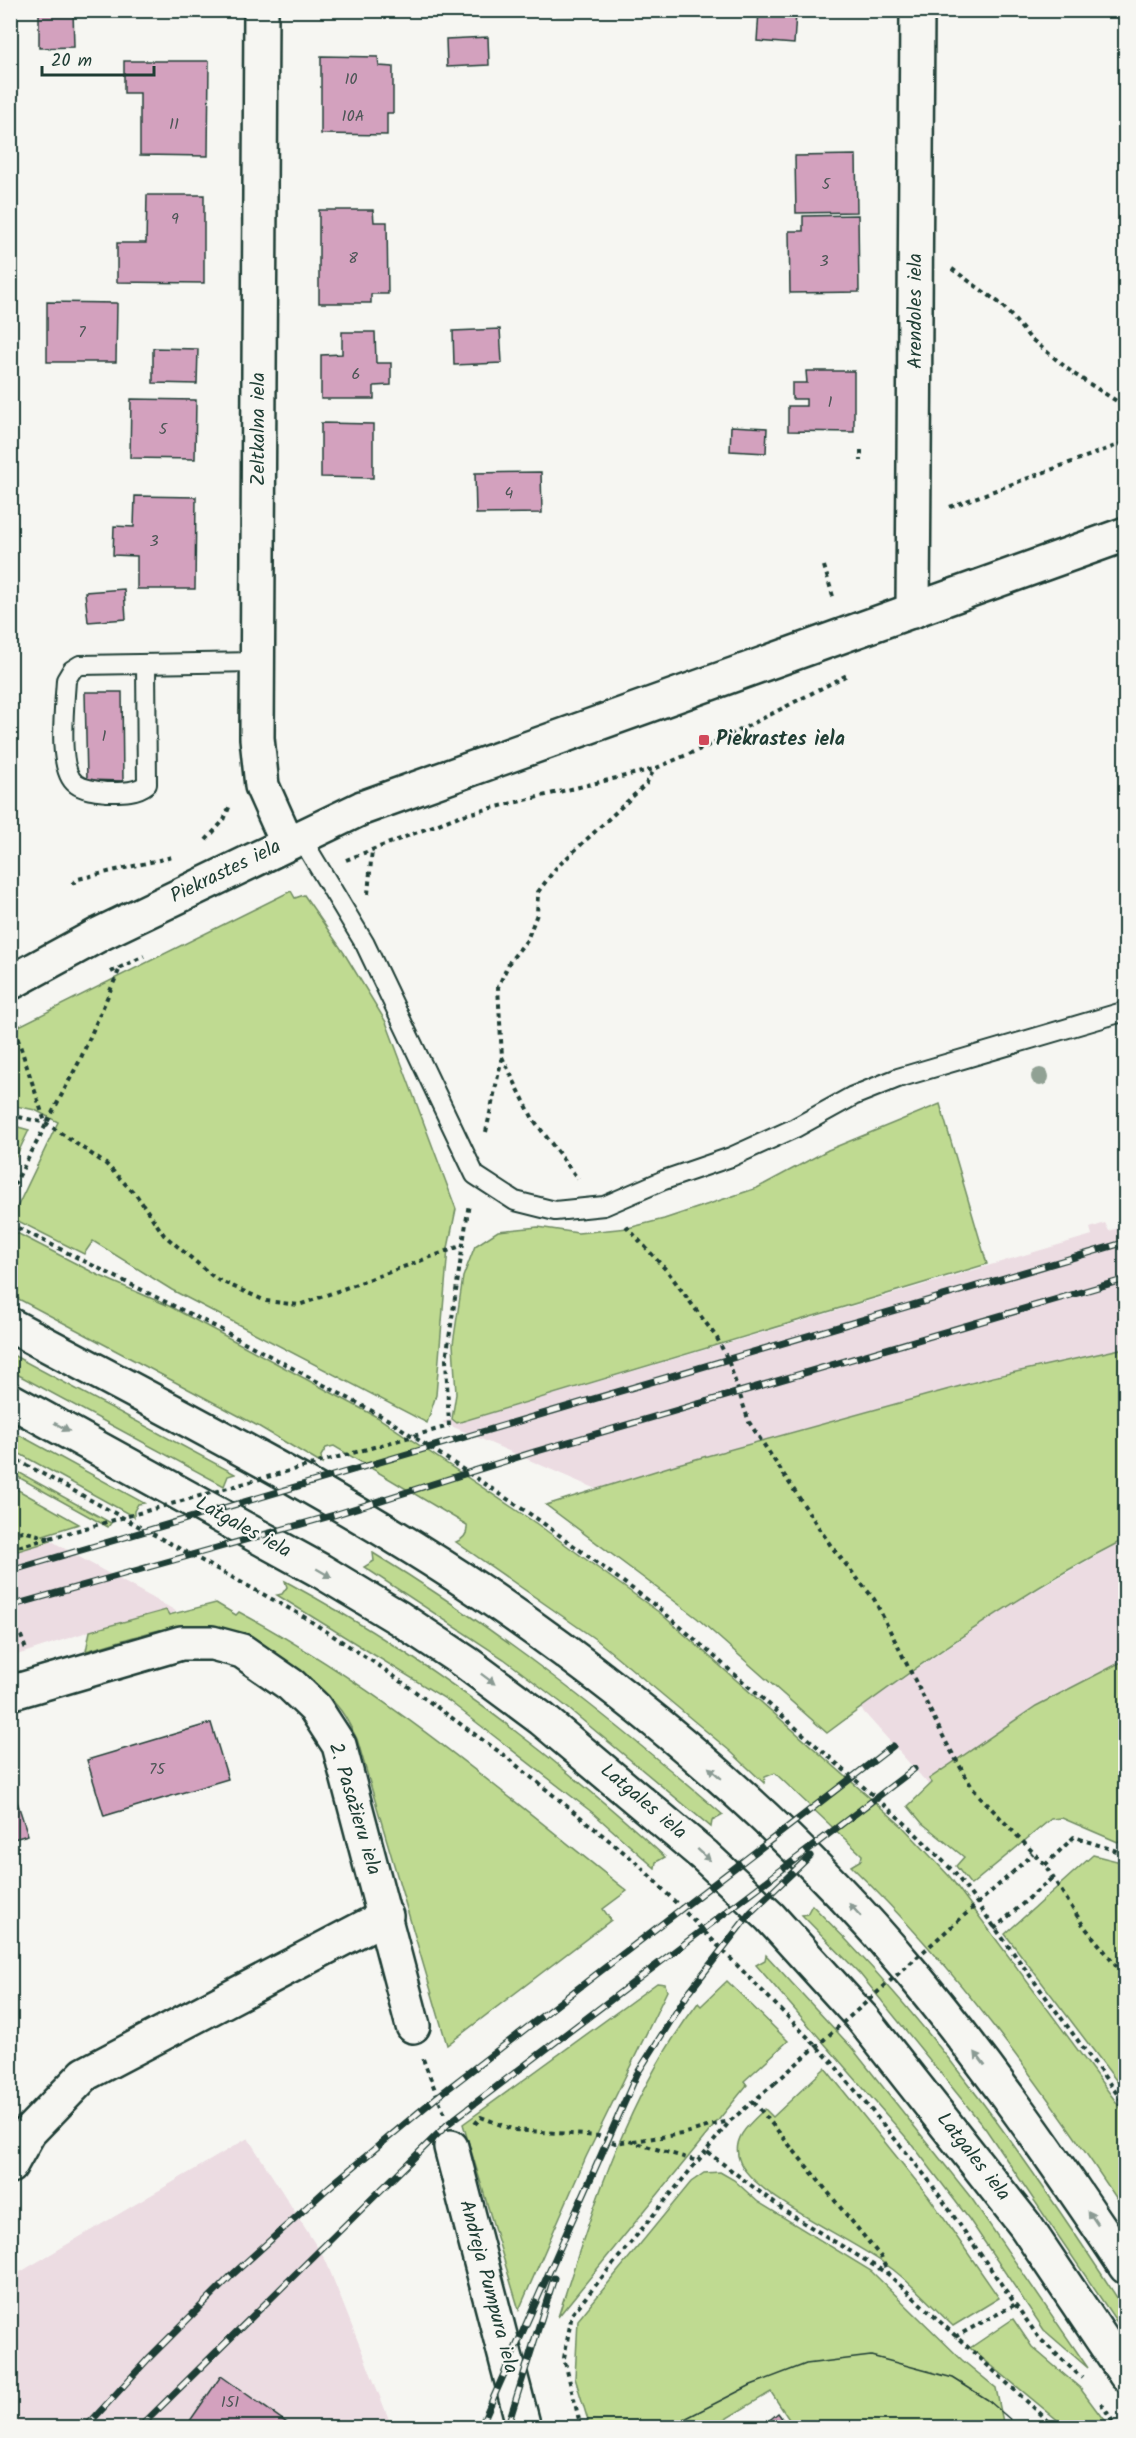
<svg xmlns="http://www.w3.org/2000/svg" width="1136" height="2438" viewBox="0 0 1136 2438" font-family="Kalam,sans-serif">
<rect width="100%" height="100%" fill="#f6f6f2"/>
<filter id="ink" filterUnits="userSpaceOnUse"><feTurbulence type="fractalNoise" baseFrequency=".0167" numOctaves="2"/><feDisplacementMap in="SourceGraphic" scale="12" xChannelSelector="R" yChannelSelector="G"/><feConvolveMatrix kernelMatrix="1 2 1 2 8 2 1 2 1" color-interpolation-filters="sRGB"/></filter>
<g filter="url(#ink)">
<g fill="#ecdce2">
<path d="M 1105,1223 L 1109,1231 L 1125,1226 L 1125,1348 L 993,1377 L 678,1464 L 598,1490 L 442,1422 L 452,1419 L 458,1423 L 1092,1235 L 1090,1228 Z"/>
<path d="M 42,1535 L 72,1553 L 176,1611 L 169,1615 L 166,1610 L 90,1631 L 11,1657 L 11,1553 L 51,1541 Z"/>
<path d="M 1125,1539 L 1125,1660 L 1036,1706 L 929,1780 L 932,1783 L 929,1785 L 860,1708 L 1001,1611 Z"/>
<path d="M 248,2138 L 326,2261 L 392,2427 L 11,2427 L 10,2278 Z"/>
</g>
<g fill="#bfda91" stroke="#6f8c62" stroke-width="1.5">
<path d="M 291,891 L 295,898 L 304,895 L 344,953 L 386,1022 L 456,1209 L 448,1248 L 436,1395 L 427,1423 L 172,1290 L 93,1241 L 84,1254 L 12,1218 L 58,1122 L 35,1110 L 11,1105 L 11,1030 Z"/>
<path d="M 940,1104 L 987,1264 L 457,1423 L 452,1419 L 456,1394 L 453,1344 L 463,1277 L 475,1246 L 498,1231 L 538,1227 L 578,1233 L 628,1228 L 664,1219 L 757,1188 L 828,1150 Z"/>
<path d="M 11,1125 L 29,1130 L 11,1167 L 10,1125 Z"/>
<path d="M 11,1230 L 98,1275 L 169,1306 L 377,1417 L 537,1524 L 660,1613 L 903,1827 L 950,1877 L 1125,2114 L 1125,2211 C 1044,2089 957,1968 851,1866 L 861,1860 L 862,1855 L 775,1773 L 765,1777 L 764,1783 L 730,1751 L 598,1641 L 456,1542 C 464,1539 468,1534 467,1525 L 334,1446 L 326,1448 L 321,1456 L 322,1464 L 258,1426 L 11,1295 Z"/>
<path d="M 1125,1348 L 1125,1539 C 1020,1593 922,1662 827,1733 L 697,1618 L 546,1505 L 678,1464 L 993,1377 Z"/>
<path d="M 10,1354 L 11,1354 L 235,1474 L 228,1476 L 224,1486 L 11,1371 Z"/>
<path d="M 10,1430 L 144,1503 L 138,1504 L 134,1511 L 134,1517 L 11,1449 Z"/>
<path d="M 10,1468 L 11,1468 L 111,1523 L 108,1527 L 11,1473 Z"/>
<path d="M 11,1486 L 79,1524 L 43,1535 L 51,1541 L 11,1553 Z"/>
<path d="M 373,1553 C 498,1629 612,1719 723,1815 L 712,1821 L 711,1827 L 563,1704 L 504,1659 L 364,1567 L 374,1561 Z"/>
<path d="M 285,1581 C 422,1655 551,1752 665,1857 L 656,1862 L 655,1868 L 593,1813 L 449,1701 L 277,1595 L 282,1594 L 287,1587 Z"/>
<path d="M 216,1603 L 236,1615 L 239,1612 C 380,1687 502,1792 627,1891 L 603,1909 L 611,1920 L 447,2045 L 357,1739 C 351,1728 346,1716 338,1707 C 307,1667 226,1620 174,1627 C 145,1632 115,1643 86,1651 L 90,1631 L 166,1610 L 169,1615 Z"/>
<path d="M 1125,1660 L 1125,1845 L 1062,1818 L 1051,1819 L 971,1885 L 956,1866 L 964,1857 L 922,1823 L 908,1806 L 932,1783 L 929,1779 L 1036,1706 Z"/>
<path d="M 1093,1855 L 1125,1863 L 1125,2092 L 1005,1934 Z"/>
<path d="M 812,1905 C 935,2026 1031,2165 1125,2310 L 1125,2334 L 985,2128 L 860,1974 L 802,1915 L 807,1914 Z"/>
<path d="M 766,1955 L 852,2048 L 972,2199 L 1088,2368 L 1044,2330 L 969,2219 L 911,2143 L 756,1965 L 765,1960 Z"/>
<path d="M 727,1981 L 788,2041 L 744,2081 L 747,2085 L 558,2317 C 593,2208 627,2095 698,2003 L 701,2006 Z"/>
<path d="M 657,1983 L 665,1984 L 667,1991 L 586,2157 L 519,2310 L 463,2124 Z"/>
<path d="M 825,2068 L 929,2197 L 999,2298 L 953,2326 C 934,2308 916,2288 896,2272 C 863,2244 755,2198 740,2162 C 730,2139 750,2123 765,2109 L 773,2117 Z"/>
<path d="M 720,2172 L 734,2180 L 758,2202 L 871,2271 L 962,2360 L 996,2388 L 1004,2427 L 794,2427 L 771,2392 L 712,2427 L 590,2427 L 575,2378 L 578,2320 L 691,2182 L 704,2173 Z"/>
<path d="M 1013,2319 L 1032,2347 L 1080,2388 L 1109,2427 L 1066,2427 L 970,2348 Z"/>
</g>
<g fill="#d3a1be" stroke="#1f3d34" stroke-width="1.5">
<path d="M 39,10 L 73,10 L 74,47 L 39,48 Z"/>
<path d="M 529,10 L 577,10 L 577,15 L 529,14 Z"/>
<path d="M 759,11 L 796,13 L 794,44 L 757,41 Z"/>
<path d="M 488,37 L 489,65 L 447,67 L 446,39 Z"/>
<path d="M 321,56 L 378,57 L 379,66 L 393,67 L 393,113 L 387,113 L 387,135 L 321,134 Z"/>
<path d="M 124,61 L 209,61 L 208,156 L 140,155 L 140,93 L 124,93 Z"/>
<path d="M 856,155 L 857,212 L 796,213 L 795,156 Z"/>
<path d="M 147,195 L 204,195 L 204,283 L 117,282 L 117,243 L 146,243 Z"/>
<path d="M 319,210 L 373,210 L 374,222 L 387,222 L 388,294 L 371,294 L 371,303 L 319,303 Z"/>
<path d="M 858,215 L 859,292 L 790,293 L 789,231 L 803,231 L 803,216 Z"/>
<path d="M 47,302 L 117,303 L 116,362 L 47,362 Z"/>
<path d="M 500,329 L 502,363 L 454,365 L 453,331 Z"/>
<path d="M 342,332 L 375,332 L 376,363 L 391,363 L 391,385 L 374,386 L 374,399 L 321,399 L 321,355 L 342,354 Z"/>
<path d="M 153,348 L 198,349 L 197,384 L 153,383 Z"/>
<path d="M 806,371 L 854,371 L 854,432 L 788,431 L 788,406 L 806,406 L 806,399 L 792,399 L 792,383 L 807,383 Z"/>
<path d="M 131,399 L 196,400 L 195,459 L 130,458 Z"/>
<path d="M 321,423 L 373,424 L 373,478 L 321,477 Z"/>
<path d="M 731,426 L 767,428 L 766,453 L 730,451 Z"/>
<path d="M 541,472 L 542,513 L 476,514 L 475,473 Z"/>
<path d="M 135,496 L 196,497 L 195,589 L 137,589 L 137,556 L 113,555 L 114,526 L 134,527 Z"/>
<path d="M 124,589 L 126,619 L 88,622 L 85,592 Z"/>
<path d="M 85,692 L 122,692 L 123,781 L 87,780 Z"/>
<path d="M 211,1723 L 228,1779 L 104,1816 L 87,1760 Z"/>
<path d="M 10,1780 L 28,1835 L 10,1840 Z"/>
<path d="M 221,2376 L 294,2428 L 185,2428 Z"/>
<path d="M 778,2413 L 789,2428 L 760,2428 Z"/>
</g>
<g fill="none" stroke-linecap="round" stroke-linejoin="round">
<g stroke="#1f3d34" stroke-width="22">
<g id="service">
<path d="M 146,664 L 147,784 C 136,793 120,792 107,792 C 97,791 84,790 76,784 C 56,770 65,702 66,680 L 72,670 L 80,665 L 257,662"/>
<path d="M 300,836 L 365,944 L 475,1175 L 515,1201 L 555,1211 L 604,1206 L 664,1180 L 731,1157 L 795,1128 L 853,1096 L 898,1078 L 1126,1011"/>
</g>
</g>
<g stroke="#1f3d34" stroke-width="38">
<g id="minor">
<path d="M 261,10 L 257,738 L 262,786 L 287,842"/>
<path d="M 913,611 L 917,10"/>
<path d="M 10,983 L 100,934 L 362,808 L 1126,534"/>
<path d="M 10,1693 L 181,1643 L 212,1643 L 242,1651 L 291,1685 L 315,1708 L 339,1745 L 413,2026"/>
<path d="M 451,2147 L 524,2428"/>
<path d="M 10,2166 L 29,2132 L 85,2074 L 386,1916"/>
</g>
</g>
<g stroke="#1f3d34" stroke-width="38">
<g id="tertiary">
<path d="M 10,1325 C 170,1411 333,1492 483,1593 C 640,1700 789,1826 911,1972 C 989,2066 1058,2165 1126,2267"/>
<path d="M 10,1400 L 321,1571 L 399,1618 L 468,1664 L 542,1719 L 705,1856 L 770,1917 L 862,2018 L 1025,2225 L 1126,2375"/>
</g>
</g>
<g stroke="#1f3d34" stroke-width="4" stroke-dasharray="4.5 4.5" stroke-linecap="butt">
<path d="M 952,269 L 1001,304 L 1030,338 L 1074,374 L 1126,407"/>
<path d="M 861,450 L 861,461"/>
<path d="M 950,507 L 1126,442"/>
<path d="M 824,566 L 834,600"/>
<path d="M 206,840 L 224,820 L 230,805"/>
<path d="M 346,860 L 459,816 L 654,769 L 719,741 L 849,674"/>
<path d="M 72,884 L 78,879 L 172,857"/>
<path d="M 368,894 L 372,850"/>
<path d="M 111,972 L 144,956"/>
<path d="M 12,1021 L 45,1122"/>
<path d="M 502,1057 L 533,1119 L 578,1179"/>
<path d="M 10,1115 L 46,1123 L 106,1164 L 137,1196 L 164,1235 L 216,1279 L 266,1301 L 299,1305 L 461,1246"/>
<path d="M 486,1132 L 502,1057 L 498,987 L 510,961 L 527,940 L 537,914 L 538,892 L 556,868 L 646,784 L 654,770"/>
<path d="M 10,1193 L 80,1060 L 120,968"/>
<path d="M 10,1224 L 218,1328 L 387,1419 L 536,1518 L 660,1609 L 907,1825 L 954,1872 L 1126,2106"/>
<path d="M 626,1226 L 668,1272 L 717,1338 L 728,1360 L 749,1422 L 831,1546 L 874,1599 L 947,1744 L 973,1789 L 1045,1865 L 1083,1925 L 1126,1977"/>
<path d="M 449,1426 L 446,1359 L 469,1203"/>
<path d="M 10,1456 L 301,1615 L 381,1667 L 505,1756 L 637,1863 L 831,2061 L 927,2178 L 1039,2338 L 1082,2378"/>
<path d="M 10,1534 L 23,1531 L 49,1538"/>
<path d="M 10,1549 L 50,1538"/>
<path d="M 10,1621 L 21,1636 L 27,1652"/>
<path d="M 1045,1865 L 1074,1837 L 1126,1854"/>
<path d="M 1012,1873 L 1033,1853"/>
<path d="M 994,1929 L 1053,1877"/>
<path d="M 423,2059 L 444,2113"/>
<path d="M 775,2083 L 730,2121 L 706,2151 L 786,2212 L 888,2274 L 1056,2428"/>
<path d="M 754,2102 L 881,2257 L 888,2274"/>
<path d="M 475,2124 L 481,2117 L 514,2130 L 599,2136 L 615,2143 L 629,2141 L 697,2161"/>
<path d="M 633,2141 L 682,2134 L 728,2121"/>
<path d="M 955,2337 L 1016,2304"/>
<path d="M 1101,2403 L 1117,2428"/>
<path d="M 581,2428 L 564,2358 L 572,2314 L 706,2151"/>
</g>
<use href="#service" stroke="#f6f6f2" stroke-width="18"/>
<use href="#minor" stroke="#f6f6f2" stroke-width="33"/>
<use href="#tertiary" stroke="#f6f6f2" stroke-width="33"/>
<path stroke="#1f3d34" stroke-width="1.5" d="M 667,2428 L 751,2385 L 806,2364 L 871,2356 L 953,2378 L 988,2400 L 1020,2428"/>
<g stroke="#1f3d34" stroke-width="7">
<g id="rail">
<path d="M 10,1571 L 1126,1242"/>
<path d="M 10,1606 L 334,1515 L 534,1452 L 1126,1279"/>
<path d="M 85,2428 L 148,2359 L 232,2275 L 328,2188 L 437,2097 L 893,1746"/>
<path d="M 139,2428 L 449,2123 L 914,1769"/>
<path d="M 480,2428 L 637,2074 L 689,1992 L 751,1912 L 810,1856"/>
<path d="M 507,2428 L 554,2278"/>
</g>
</g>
<use href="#rail" stroke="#f6f6f2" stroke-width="4.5" stroke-dasharray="14" stroke-linecap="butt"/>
<g stroke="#1f3d34" stroke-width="4" stroke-dasharray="4.5 4.5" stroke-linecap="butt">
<path d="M 50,1538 L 449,1426"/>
<path d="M 775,2083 L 1012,1873"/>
</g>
</g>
<circle fill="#91a194" cx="1040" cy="1077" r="9"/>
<defs><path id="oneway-solid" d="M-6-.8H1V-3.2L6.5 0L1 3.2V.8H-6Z" transform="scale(1.5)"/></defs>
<g fill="#8a9a93">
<use href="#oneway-solid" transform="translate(62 1427) rotate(28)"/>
<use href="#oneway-solid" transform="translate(324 1573) rotate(30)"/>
<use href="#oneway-solid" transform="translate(488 1679) rotate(37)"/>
<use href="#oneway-solid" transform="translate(715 1773) rotate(-139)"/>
<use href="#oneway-solid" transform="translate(704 1855) rotate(42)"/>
<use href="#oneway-solid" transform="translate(855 1910) rotate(-133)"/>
<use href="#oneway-solid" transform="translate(980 2059) rotate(-127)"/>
<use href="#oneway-solid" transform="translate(1093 2218) rotate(-124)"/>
</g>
</g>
<rect fill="#d1495b" stroke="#f6f6f2" stroke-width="2" x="698" y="734" width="12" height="12" rx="3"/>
<g text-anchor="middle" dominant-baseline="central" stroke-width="4.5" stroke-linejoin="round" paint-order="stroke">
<g font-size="16" fill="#4c5656">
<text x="351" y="79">10</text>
<text x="353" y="116">10A</text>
<text x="174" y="124">11</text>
<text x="826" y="184">5</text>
<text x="175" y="219">9</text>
<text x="353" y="258">8</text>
<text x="824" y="261">3</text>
<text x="82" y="332">7</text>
<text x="356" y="374">6</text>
<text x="830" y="402">1</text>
<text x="163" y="429">5</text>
<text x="509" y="493">4</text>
<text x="154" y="541">3</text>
<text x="104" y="736">1</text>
<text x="157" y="1769">75</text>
<text x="230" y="2402">151</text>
</g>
<g font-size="20" fill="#1f3d34" stroke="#f6f6f2">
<text transform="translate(916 311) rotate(-90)">Arendoles iela</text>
<text transform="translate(259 429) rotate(-90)">Zeltkalna iela</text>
<text transform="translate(226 872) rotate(-26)">Piekrastes iela</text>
<text transform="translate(243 1528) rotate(29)">Latgales iela</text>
<text transform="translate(643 1802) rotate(40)">Latgales iela</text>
<text transform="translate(354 1809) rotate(73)">2. Pasažieru iela</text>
<text transform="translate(973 2157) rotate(52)">Latgales iela</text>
<text transform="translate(488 2287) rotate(75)">Andreja Pumpura iela</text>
</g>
<g font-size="20" font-weight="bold" fill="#1f3d34" stroke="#f6f6f2" text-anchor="start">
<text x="716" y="740">Piekrastes iela</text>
</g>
</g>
<rect width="1136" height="2438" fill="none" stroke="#f6f6f2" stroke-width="36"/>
<rect x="18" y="18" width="1100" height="2402" fill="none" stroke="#1f3d34" stroke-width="2" filter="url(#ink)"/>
<path d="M42 66v9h112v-9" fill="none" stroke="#1f3d34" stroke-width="3"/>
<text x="51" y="66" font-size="18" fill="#1f3d34" stroke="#f6f6f2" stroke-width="4.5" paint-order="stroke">20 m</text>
</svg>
